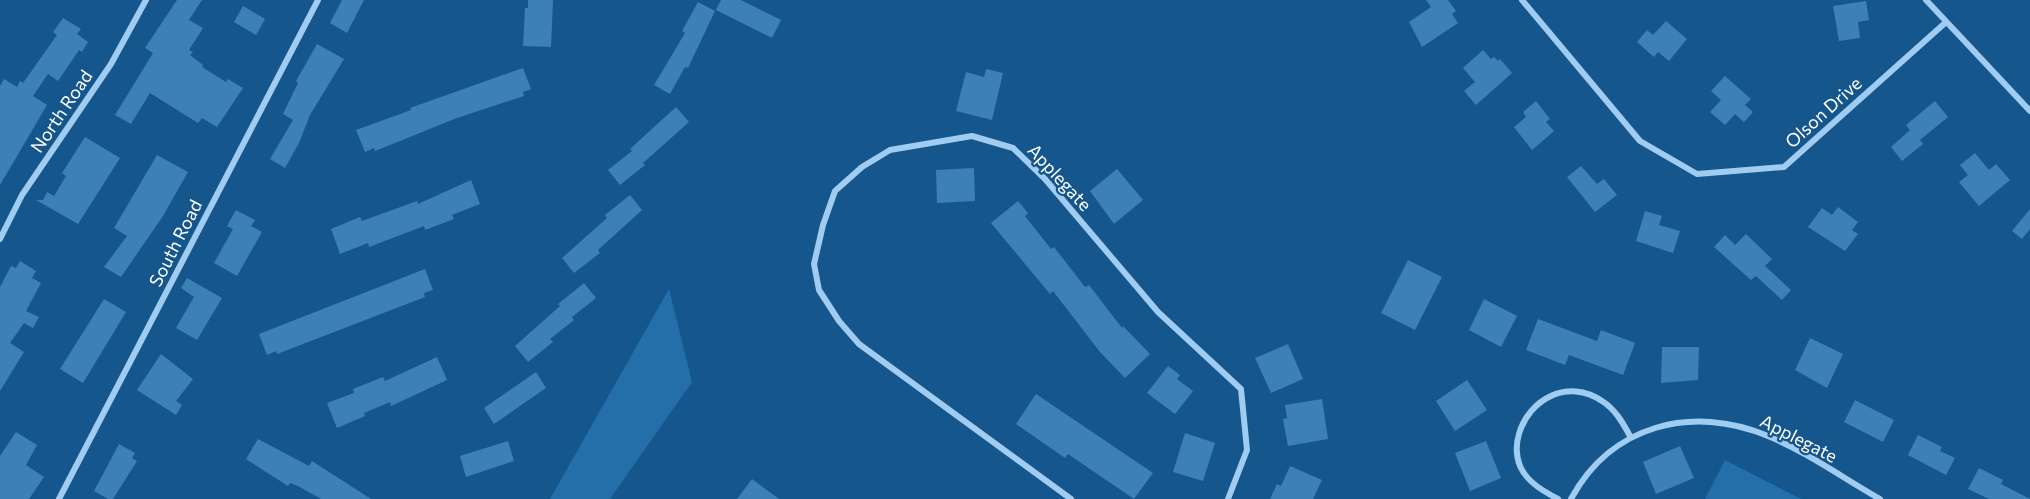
<svg xmlns="http://www.w3.org/2000/svg" width="2030" height="499" viewBox="0 0 2030 499" font-family="Commissioner,sans-serif">
<rect width="100%" height="100%" fill="#15568d"/>
<g fill="#246faa">
<path d="M 669,289 L 692,382 L 610,499 L 550,499 Z"/>
<path d="M 1725,460 L 1801,499 L 1705,499 Z"/>
</g>
<g fill="#3d80b6">
<path d="M 177,0 L 202,0 L 189,20 L 203,28 L 189,50 L 193,52 L 190,55 L 203,65 L 202,67 L 226,82 L 228,79 L 243,88 L 217,127 L 202,118 L 198,123 L 150,93 L 131,124 L 115,115 L 153,53 L 145,48 Z"/>
<path d="M 342,0 L 364,0 L 347,33 L 330,23 Z"/>
<path d="M 528,0 L 553,0 L 551,47 L 523,46 L 525,8 L 528,8 Z"/>
<path d="M 721,0 L 741,0 L 781,20 L 772,38 L 716,10 Z"/>
<path d="M 1426,0 L 1448,0 L 1456,11 L 1452,14 L 1458,23 L 1422,47 L 1409,22 L 1431,7 Z"/>
<path d="M 1866,1 L 1869,20 L 1858,22 L 1860,38 L 1839,41 L 1833,6 Z"/>
<path d="M 698,2 L 715,11 L 688,68 L 685,67 L 670,94 L 654,85 L 685,33 L 682,31 Z"/>
<path d="M 243,6 L 265,19 L 256,35 L 234,22 Z"/>
<path d="M 63,18 L 81,29 L 77,34 L 88,42 L 82,52 L 79,50 L 58,81 L 48,74 L 33,96 L 47,105 L 0,185 L 0,86 L 4,79 L 17,87 L 20,81 L 23,83 L 57,35 L 53,32 Z"/>
<path d="M 1666,21 L 1687,39 L 1669,61 L 1658,52 L 1654,57 L 1637,42 L 1647,30 L 1653,35 Z"/>
<path d="M 317,44 L 344,59 L 310,115 L 299,143 L 285,168 L 270,159 L 293,120 L 283,114 L 298,83 L 296,81 Z"/>
<path d="M 1483,50 L 1491,59 L 1494,57 L 1498,61 L 1500,59 L 1512,73 L 1476,105 L 1464,91 L 1475,82 L 1463,68 Z"/>
<path d="M 523,68 L 531,89 L 523,92 L 524,96 L 457,118 L 375,151 L 374,148 L 365,152 L 356,130 L 411,110 L 410,108 Z"/>
<path d="M 986,69 L 1003,73 L 992,120 L 956,111 L 966,72 L 984,77 Z"/>
<path d="M 1725,76 L 1751,99 L 1745,105 L 1753,112 L 1744,122 L 1735,114 L 1725,125 L 1710,112 L 1721,100 L 1711,91 Z"/>
<path d="M 1536,101 L 1550,119 L 1546,122 L 1554,131 L 1532,150 L 1514,127 L 1526,117 L 1523,112 Z"/>
<path d="M 1935,101 L 1948,117 L 1920,140 L 1923,144 L 1902,161 L 1891,147 L 1910,130 L 1906,125 Z"/>
<path d="M 676,107 L 689,122 L 643,163 L 645,165 L 620,185 L 608,170 L 632,151 L 630,149 Z"/>
<path d="M 85,137 L 120,158 L 78,224 L 36,200 L 43,200 L 47,192 L 54,196 L 66,176 L 62,173 Z"/>
<path d="M 1975,153 L 1989,170 L 1996,164 L 2010,180 L 1979,206 L 1959,182 L 1968,175 L 1960,165 Z"/>
<path d="M 157,155 L 188,172 L 163,216 L 121,277 L 104,267 L 127,236 L 114,228 Z"/>
<path d="M 1581,166 L 1597,184 L 1604,179 L 1617,195 L 1595,212 L 1567,177 Z"/>
<path d="M 974,168 L 975,201 L 937,203 L 936,170 Z"/>
<path d="M 1117,169 L 1143,200 L 1114,224 L 1090,191 Z"/>
<path d="M 471,180 L 480,204 L 452,215 L 454,219 L 425,230 L 424,226 L 369,247 L 368,243 L 340,254 L 331,229 L 360,217 L 362,221 L 417,201 L 418,204 Z"/>
<path d="M 630,195 L 642,210 L 598,250 L 600,253 L 574,273 L 562,258 L 607,218 L 605,215 Z"/>
<path d="M 1018,201 L 1028,213 L 1025,216 L 1051,249 L 1054,247 L 1085,287 L 1089,285 L 1122,328 L 1123,326 L 1150,354 L 1125,378 L 1100,352 L 1053,291 L 1050,294 L 991,223 Z"/>
<path d="M 1838,207 L 1858,222 L 1852,230 L 1858,234 L 1845,251 L 1808,227 L 1822,208 L 1832,215 Z"/>
<path d="M 2030,209 L 2030,229 L 2022,239 L 2012,231 Z"/>
<path d="M 236,210 L 255,220 L 251,226 L 262,232 L 237,276 L 214,263 L 233,229 L 227,226 Z"/>
<path d="M 1645,211 L 1662,216 L 1659,225 L 1680,231 L 1673,253 L 1636,241 Z"/>
<path d="M 1746,234 L 1772,259 L 1765,266 L 1791,290 L 1782,300 L 1756,276 L 1751,280 L 1714,247 L 1725,235 L 1735,245 Z"/>
<path d="M 1408,260 L 1442,277 L 1415,330 L 1381,313 Z"/>
<path d="M 20,261 L 36,271 L 32,278 L 41,283 L 26,311 L 39,317 L 33,328 L 24,323 L 10,343 L 24,352 L 0,391 L 0,287 L 11,266 L 16,268 Z"/>
<path d="M 425,269 L 433,290 L 424,293 L 425,297 L 277,354 L 276,351 L 267,355 L 259,334 Z"/>
<path d="M 187,278 L 222,298 L 197,340 L 176,328 L 194,297 L 181,288 Z"/>
<path d="M 584,283 L 596,298 L 572,317 L 574,320 L 550,339 L 553,342 L 528,362 L 515,346 L 560,306 L 558,304 Z"/>
<path d="M 104,299 L 126,312 L 83,383 L 60,369 Z"/>
<path d="M 1484,299 L 1517,316 L 1501,347 L 1469,330 Z"/>
<path d="M 1538,319 L 1597,341 L 1601,330 L 1635,343 L 1623,375 L 1569,355 L 1565,365 L 1526,350 Z"/>
<path d="M 1810,338 L 1843,354 L 1827,388 L 1795,370 Z"/>
<path d="M 1288,344 L 1303,379 L 1271,393 L 1255,358 Z"/>
<path d="M 1662,347 L 1699,347 L 1698,380 L 1661,383 Z"/>
<path d="M 161,354 L 193,379 L 176,401 L 182,405 L 176,415 L 137,390 Z"/>
<path d="M 437,357 L 447,380 L 391,406 L 390,402 L 364,413 L 365,416 L 337,428 L 327,403 L 354,393 L 353,389 L 383,377 L 385,381 Z"/>
<path d="M 1168,366 L 1180,375 L 1177,379 L 1193,391 L 1175,414 L 1147,393 Z"/>
<path d="M 536,372 L 546,388 L 494,424 L 484,408 Z"/>
<path d="M 1467,380 L 1487,410 L 1455,431 L 1436,401 Z"/>
<path d="M 1036,394 L 1153,473 L 1134,499 L 1068,454 L 1065,458 L 1016,424 Z"/>
<path d="M 1322,399 L 1328,439 L 1288,446 L 1283,419 L 1287,418 L 1285,405 Z"/>
<path d="M 1855,400 L 1894,420 L 1883,442 L 1844,422 Z"/>
<path d="M 16,432 L 37,445 L 26,465 L 44,477 L 29,499 L 0,499 L 0,456 Z"/>
<path d="M 1185,433 L 1215,443 L 1203,481 L 1173,472 Z"/>
<path d="M 1918,435 L 1942,447 L 1940,451 L 1955,458 L 1946,475 L 1908,455 Z"/>
<path d="M 258,439 L 309,466 L 312,461 L 371,499 L 321,499 L 298,486 L 290,483 L 288,486 L 246,459 Z"/>
<path d="M 508,441 L 514,461 L 466,477 L 460,456 Z"/>
<path d="M 1486,441 L 1501,478 L 1470,491 L 1455,453 Z"/>
<path d="M 119,444 L 135,453 L 132,458 L 137,461 L 113,499 L 108,499 L 94,491 Z"/>
<path d="M 1680,446 L 1694,478 L 1656,494 L 1643,462 Z"/>
<path d="M 1290,466 L 1322,480 L 1313,499 L 1270,499 L 1277,484 L 1281,486 Z"/>
<path d="M 1979,468 L 2003,480 L 2001,484 L 2030,499 L 1989,499 L 1968,489 Z"/>
<path d="M 752,479 L 779,499 L 737,499 Z"/>
</g>
<g fill="none" stroke-linecap="round" stroke-linejoin="round">
<g stroke="#9fccf0" stroke-width="6">
<path d="M 1522,0 L 1640,141 L 1697,174 L 1784,167 L 1945,23"/>
<path d="M 1926,0 L 2030,111"/>
<path d="M 0,239 L 22,195 L 111,64 L 146,0"/>
<path d="M 59,499 L 318,0"/>
<path d="M 1071,499 L 859,344 L 839,321 L 819,290 L 814,264 L 823,225 L 835,191 L 862,167 L 890,150 L 972,136 L 1013,148 L 1045,179 L 1158,312 L 1241,389 L 1247,450 L 1228,499"/>
<path d="M 1558,499 C 1543,491 1527,482 1520,466 C 1516,456 1516,444 1519,434 C 1529,399 1568,378 1602,401 C 1615,409 1623,423 1630,436"/>
<path d="M 1571,499 C 1611,425 1692,404 1768,436 C 1807,452 1843,478 1880,499"/>
</g>
</g>
<g text-anchor="middle" dominant-baseline="central" stroke-width="4.5" stroke-linejoin="round" paint-order="stroke">
<g font-size="18" fill="#fff" stroke="#15568d">
<text transform="translate(61 111) rotate(-56)">North Road</text>
<text transform="translate(1823 112) rotate(-42)">Olson Drive</text>
<text transform="translate(1060 177) rotate(47)">Applegate</text>
<text transform="translate(175 243) rotate(-63)">South Road</text>
<text transform="translate(1799 438) rotate(27)">Applegate</text>
</g>
</g>
</svg>
